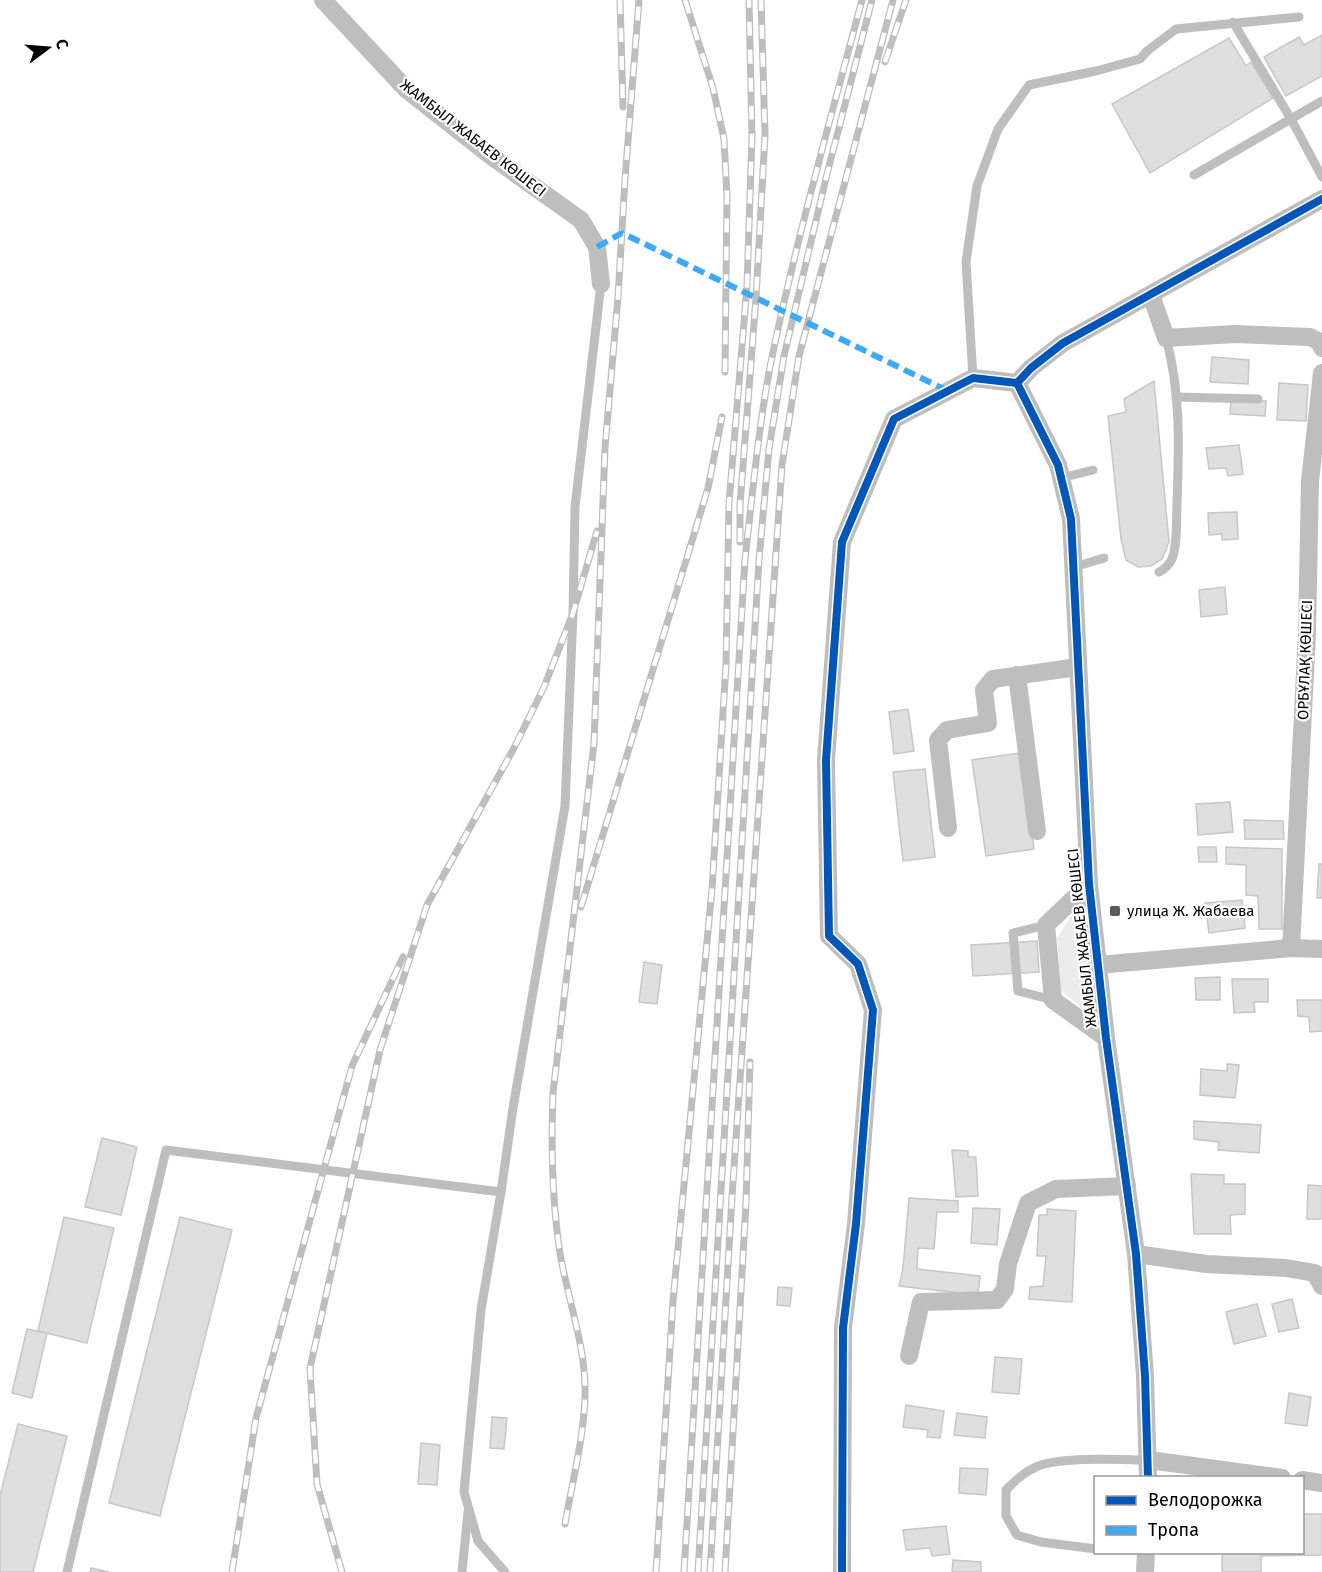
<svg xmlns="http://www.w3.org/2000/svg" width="1322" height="1572" viewBox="0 0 1322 1572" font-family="'Fira Sans',sans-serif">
<rect width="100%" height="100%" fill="#fff"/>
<path fill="#ececec" d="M 1071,916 L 1086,918 L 1097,1008 L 1086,1012 L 1061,990 L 1057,938 Z"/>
<g fill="#dfdfdf" stroke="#c7c7c7" stroke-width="1.5">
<path d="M 1322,35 L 1322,76 L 1286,96 L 1264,57 L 1299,37 L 1304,45 Z"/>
<path d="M 1229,38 L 1246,66 L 1251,62 L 1273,98 L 1150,173 L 1112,104 Z"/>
<path d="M 1212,357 L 1249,360 L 1248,384 L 1210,382 Z"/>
<path d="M 1154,381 L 1169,542 L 1162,559 L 1151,566 L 1138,567 L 1126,560 L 1121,539 L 1108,416 L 1126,412 L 1124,399 Z"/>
<path d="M 1279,383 L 1308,385 L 1306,421 L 1277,420 Z"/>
<path d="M 1231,400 L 1266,401 L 1265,416 L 1230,414 Z"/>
<path d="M 1239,445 L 1243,474 L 1228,476 L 1226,468 L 1209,469 L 1206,448 Z"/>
<path d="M 1237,512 L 1238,539 L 1222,540 L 1222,534 L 1209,535 L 1208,513 Z"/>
<path d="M 1225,587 L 1227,614 L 1201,617 L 1199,590 Z"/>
<path d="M 908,709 L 914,751 L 894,754 L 889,712 Z"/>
<path d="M 1020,753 L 1034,849 L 986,856 L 972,760 Z"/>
<path d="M 925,769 L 935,857 L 903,861 L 893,772 Z"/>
<path d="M 1230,802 L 1233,832 L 1198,835 L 1196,804 Z"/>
<path d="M 1244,820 L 1283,821 L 1284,839 L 1245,839 Z"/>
<path d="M 1198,847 L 1216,847 L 1217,862 L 1199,862 Z"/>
<path d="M 1226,847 L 1282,849 L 1282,929 L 1259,929 L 1258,896 L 1246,895 L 1246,865 L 1226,864 Z"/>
<path d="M 1319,864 L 1322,864 L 1322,898 L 1317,898 Z"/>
<path d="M 1242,900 L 1245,928 L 1209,933 L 1205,903 Z"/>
<path d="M 1037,941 L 1039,972 L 973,976 L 971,945 Z"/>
<path d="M 644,962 L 662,965 L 657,1004 L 639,1002 Z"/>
<path d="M 1220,977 L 1220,1000 L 1196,1000 L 1195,978 Z"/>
<path d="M 1232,979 L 1268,979 L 1268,1002 L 1254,1002 L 1255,1012 L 1234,1013 Z"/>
<path d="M 1297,1000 L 1322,1000 L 1322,1031 L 1310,1032 L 1309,1017 L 1298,1016 Z"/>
<path d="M 1227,1064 L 1239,1065 L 1235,1098 L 1200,1095 L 1201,1069 L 1227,1071 Z"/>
<path d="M 1194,1121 L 1261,1125 L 1259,1153 L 1218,1150 L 1219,1142 L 1194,1139 Z"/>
<path d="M 102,1138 L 137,1147 L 121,1215 L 85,1207 Z"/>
<path d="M 952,1150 L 968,1151 L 968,1157 L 976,1157 L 978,1196 L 956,1197 Z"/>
<path d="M 1191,1174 L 1224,1175 L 1224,1184 L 1245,1184 L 1245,1214 L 1230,1215 L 1231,1234 L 1194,1234 Z"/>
<path d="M 1308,1185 L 1322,1186 L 1322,1219 L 1307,1219 Z"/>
<path d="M 909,1198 L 958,1201 L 958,1212 L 937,1212 L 934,1249 L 918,1248 L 917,1269 L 980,1276 L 978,1295 L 899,1286 L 903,1268 Z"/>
<path d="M 973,1208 L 1000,1209 L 997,1245 L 971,1243 Z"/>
<path d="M 1047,1209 L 1076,1211 L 1072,1302 L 1029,1299 L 1030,1287 L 1043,1286 L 1046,1256 L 1037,1256 L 1039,1215 L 1047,1215 Z"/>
<path d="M 64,1217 L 114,1228 L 87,1343 L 38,1331 Z"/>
<path d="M 180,1217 L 232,1230 L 160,1516 L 109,1503 Z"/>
<path d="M 778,1287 L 792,1288 L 790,1306 L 777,1305 Z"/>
<path d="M 1292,1299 L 1299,1328 L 1279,1332 L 1272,1304 Z"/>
<path d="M 1257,1304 L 1266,1336 L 1234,1344 L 1226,1312 Z"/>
<path d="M 27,1329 L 47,1333 L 32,1398 L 12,1393 Z"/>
<path d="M 995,1357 L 1022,1359 L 1019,1394 L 992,1392 Z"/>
<path d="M 1289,1393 L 1311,1397 L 1307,1426 L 1285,1423 Z"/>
<path d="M 906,1405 L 944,1411 L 940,1438 L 927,1437 L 928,1430 L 903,1427 Z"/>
<path d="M 957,1413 L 987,1417 L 985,1438 L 954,1435 Z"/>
<path d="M 492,1417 L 507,1418 L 504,1449 L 490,1448 Z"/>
<path d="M 18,1424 L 67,1436 L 33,1572 L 0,1572 L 0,1496 Z"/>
<path d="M 421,1443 L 440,1445 L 437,1485 L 418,1484 Z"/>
<path d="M 960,1468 L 988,1469 L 986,1495 L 959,1493 Z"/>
<path d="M 1302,1514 L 1322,1514 L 1322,1555 L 1261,1556 L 1261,1572 L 1222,1572 L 1222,1552 L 1302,1552 Z"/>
<path d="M 946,1526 L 950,1554 L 932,1556 L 930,1548 L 906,1550 L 903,1530 Z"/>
<path d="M 953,1560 L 981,1562 L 981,1572 L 952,1572 Z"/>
<path d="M 91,1568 L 109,1572 L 90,1572 Z"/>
</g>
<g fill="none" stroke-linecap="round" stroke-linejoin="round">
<g stroke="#bebebe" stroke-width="9">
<path d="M 1233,22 L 1291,119 L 1322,177"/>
<path d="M 1194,175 L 1322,101"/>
<path d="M 973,378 L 966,262 L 977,186 L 998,129 L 1029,85 L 1096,71 L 1140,59 L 1147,51 L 1176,29 L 1299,17"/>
<path d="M 1176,397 L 1258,399"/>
<path d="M 1061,478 L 1093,470"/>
<path d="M 1074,567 L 1104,558"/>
<path d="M 1159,572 C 1165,569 1169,565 1172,559 C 1178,542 1176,521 1177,504 C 1179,448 1181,392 1166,338"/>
<path d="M 1046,925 L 1013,933 L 1018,991 L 1053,1000"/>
<path d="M 1096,1549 L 1041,1542 L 1017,1535 L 1006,1516 L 1006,1490 C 1016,1480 1024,1472 1036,1467 C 1059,1456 1122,1460 1149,1460"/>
<path d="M 67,1572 L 166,1150 L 501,1192"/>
<path d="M 462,1572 L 468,1512"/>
<path d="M 505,1572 L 478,1541 L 464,1492 L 481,1310 L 501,1192 L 513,1108 L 565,806 L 573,613 L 575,507 L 601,284"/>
</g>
<g stroke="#bebebe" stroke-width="18">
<path d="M 323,0 L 407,90 L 491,156 L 581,220 L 597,247 L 601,284"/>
<path d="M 1151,295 L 1166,338 L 1235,334 L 1310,337 L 1320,342 L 1322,348"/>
<path d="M 1017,675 L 1037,831"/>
<path d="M 948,828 L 938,740 L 947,730 L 988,723 L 984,690 L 993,679 L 1078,667"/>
<path d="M 1089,884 L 1046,925 L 1053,1000 L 1106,1038"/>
<path d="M 1291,948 L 1307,634 L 1310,481 L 1322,373"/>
<path d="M 1098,965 L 1291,948 L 1322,949"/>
<path d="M 1136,1254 L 1206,1264 L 1286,1268 L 1315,1273 L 1322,1286"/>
<path d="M 909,1356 L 921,1302 L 997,1300 L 1005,1289 L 1008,1264 L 1028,1203 L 1056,1189 L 1127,1186"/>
<path d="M 1149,1460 L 1282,1478"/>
<path d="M 1148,1478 L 1145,1376 L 1136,1254 L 1106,1038 L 1089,884 L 1071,519 L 1058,465 L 1017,383 L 1031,368 L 1063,343 L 1322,199"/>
<path d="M 1302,1480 L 1322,1483"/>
<path d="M 842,1572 L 843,1328 L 856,1224 L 873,1010 L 858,964 L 829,936 L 826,760 L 842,542 L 894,419 L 973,378 L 1017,383"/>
<path d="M 1145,1572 L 1146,1552"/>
</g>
<g stroke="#bebebe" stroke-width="7">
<g id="rail">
<path d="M 620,0 L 623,107"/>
<path d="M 685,0 L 713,88 L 724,139 L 727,196 L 725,372"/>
<path d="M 885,62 L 906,0"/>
<path d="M 740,542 L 740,505 L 756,298 L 765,135 L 761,0"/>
<path d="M 581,907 L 708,488 L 722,417"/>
<path d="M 565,1524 C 572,1483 586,1429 585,1388 C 585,1345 567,1296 560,1253 C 552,1201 551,1146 553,1093 L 594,743 L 605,448 L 618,297 L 625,179 L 639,0"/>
<path d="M 232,1572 L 256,1418 L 352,1066 L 403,957"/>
<path d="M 342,1572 L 317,1484 L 310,1368 L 380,1050 L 427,905 L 514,748 L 544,687 L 573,613 L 597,531"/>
<path d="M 656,1572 L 673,1301 L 712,889 L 726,665 L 729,503 L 747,286 L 752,136 L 749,0"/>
<path d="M 684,1572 L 745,559 C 753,490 759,420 773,352 C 798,234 831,117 862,0"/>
<path d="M 698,1572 L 759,560 L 769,449 L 784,356 L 827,174 L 872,0"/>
<path d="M 710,1572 L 732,1197 L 782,465 L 799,356 L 893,0"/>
<path d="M 725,1572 L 746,1203 L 750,1062"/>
</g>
</g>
<use href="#rail" stroke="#fff" stroke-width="4.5" stroke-dasharray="14" stroke-linecap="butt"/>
<path stroke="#3fa9f5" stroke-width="6" stroke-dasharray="12 6" stroke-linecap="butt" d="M 597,247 L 622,233 L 948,391"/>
<g stroke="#fff" stroke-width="11">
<g id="cycleway">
<path d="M 1148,1478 L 1145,1376 L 1136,1254 L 1106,1038 L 1089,884 L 1071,519 L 1058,465 L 1017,383 L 1031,368 L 1063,343 L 1322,199"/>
<path d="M 842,1572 L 843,1328 L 856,1224 L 873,1010 L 858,964 L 829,936 L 826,760 L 842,542 L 894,419 L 973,378 L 1017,383"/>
</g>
</g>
<use href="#cycleway" stroke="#0057b8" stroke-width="8"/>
</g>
<rect fill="#595959" stroke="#fff" stroke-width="2" x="1109" y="905" width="12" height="12" rx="3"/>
<g text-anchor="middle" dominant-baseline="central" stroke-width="4.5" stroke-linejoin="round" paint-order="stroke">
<g font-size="15" fill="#000" stroke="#fff">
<text transform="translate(473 138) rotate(38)">ЖАМБЫЛ ЖАБАЕВ КӨШЕСІ</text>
<text transform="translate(1305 660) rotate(-88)">ОРБҰЛАҚ КӨШЕСІ</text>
<text transform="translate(1082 938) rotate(-96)">ЖАМБЫЛ ЖАБАЕВ КӨШЕСІ</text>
</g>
<g font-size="15" fill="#000" stroke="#fff" text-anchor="start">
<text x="1127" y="911">улица Ж. Жабаева</text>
</g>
</g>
<rect x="1094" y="1476" width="210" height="78" fill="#ffffff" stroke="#999999" stroke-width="1.5"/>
<rect x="1106" y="1496" width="30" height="9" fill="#0057b8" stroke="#999999" stroke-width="1.5"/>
<text x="1148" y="1506" font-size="18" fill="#000000">Велодорожка</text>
<rect x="1106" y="1526" width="30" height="9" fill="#3fa9f5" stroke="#999999" stroke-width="1.5"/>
<text x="1148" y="1536" font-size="18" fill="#000000">Тропа</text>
<g transform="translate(48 48) rotate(74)" stroke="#ffffff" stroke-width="4.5" paint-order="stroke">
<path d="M0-4.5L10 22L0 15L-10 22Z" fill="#000000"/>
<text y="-9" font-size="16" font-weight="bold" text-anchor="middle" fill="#000000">С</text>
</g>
</svg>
